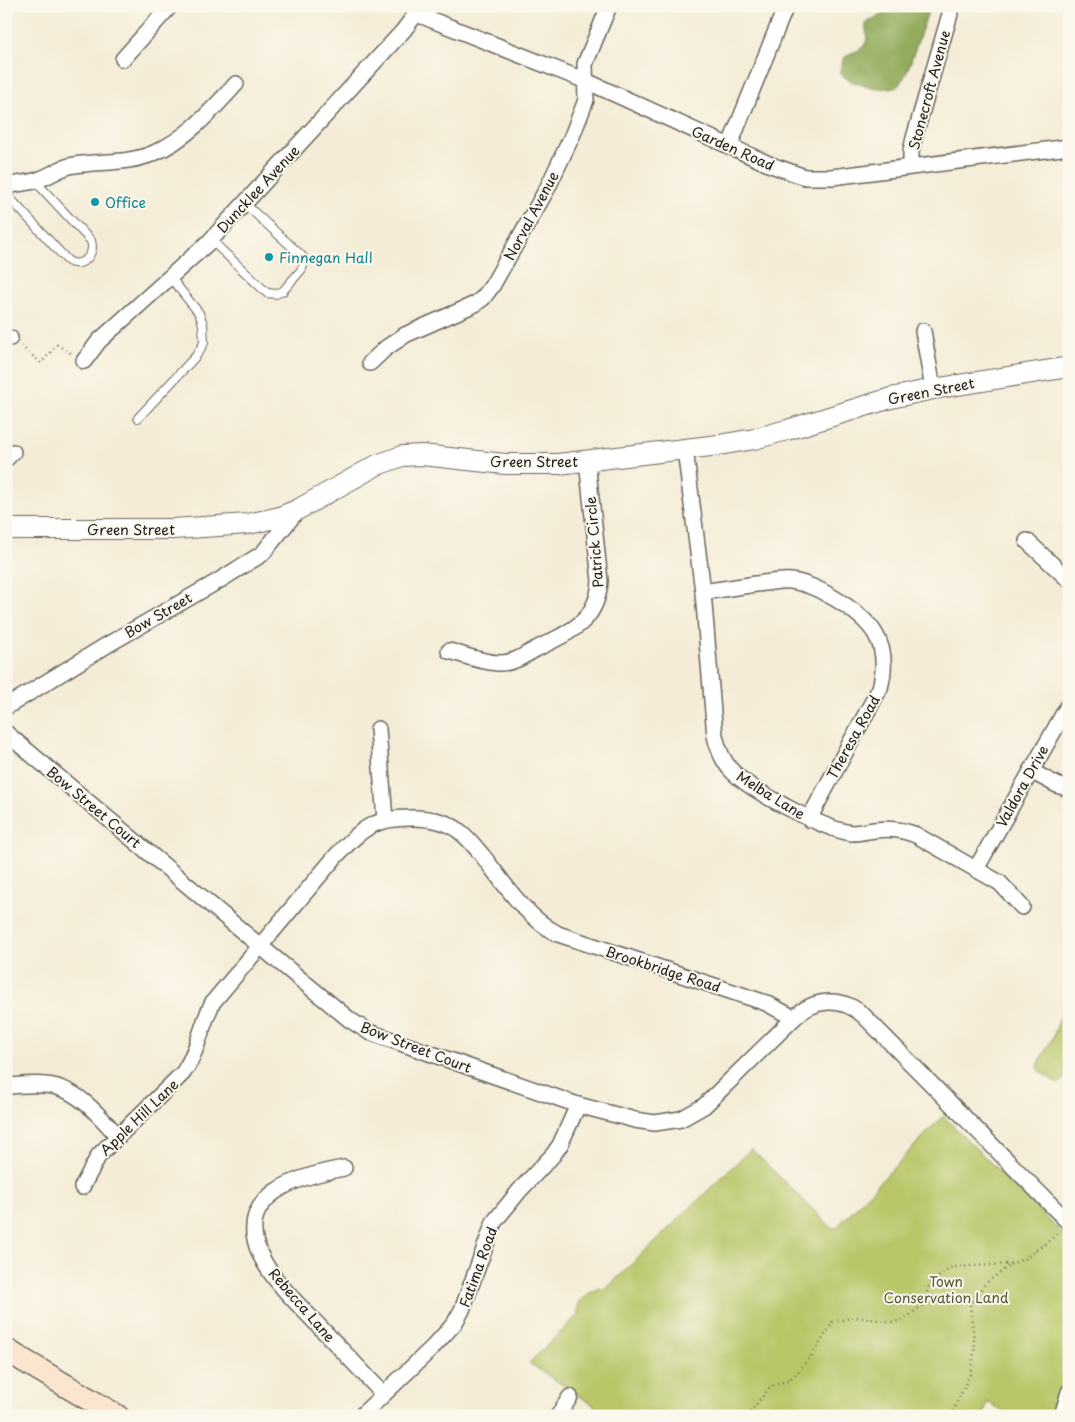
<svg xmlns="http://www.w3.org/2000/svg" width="1075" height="1422" viewBox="0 0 1075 1422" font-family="'Playpen Sans',sans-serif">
<rect width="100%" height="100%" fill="#fbf7ec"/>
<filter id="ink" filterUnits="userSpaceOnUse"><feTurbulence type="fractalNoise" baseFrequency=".02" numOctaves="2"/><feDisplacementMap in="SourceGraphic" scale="10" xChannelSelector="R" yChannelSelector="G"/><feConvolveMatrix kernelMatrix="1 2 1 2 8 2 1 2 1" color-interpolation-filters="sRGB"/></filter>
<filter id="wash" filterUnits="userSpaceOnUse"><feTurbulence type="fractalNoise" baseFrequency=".0096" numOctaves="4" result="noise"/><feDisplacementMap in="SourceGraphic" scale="20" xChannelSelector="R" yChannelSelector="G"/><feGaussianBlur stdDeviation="1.12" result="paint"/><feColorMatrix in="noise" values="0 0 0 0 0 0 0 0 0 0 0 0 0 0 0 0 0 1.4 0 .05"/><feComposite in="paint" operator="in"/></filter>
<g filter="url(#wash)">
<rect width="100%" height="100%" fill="#f4ecd6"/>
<g fill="#b8c668" stroke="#6a7142">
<path d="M 1067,1000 L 1069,1000 L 1069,1059 L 1066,1068 L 1065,1078 L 1058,1084 L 1038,1070 C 1039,1057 1048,1048 1053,1037 C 1058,1025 1061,1012 1067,1000 Z"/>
<path d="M 943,1116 L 1069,1240 L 1069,1361 L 1052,1416 L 1009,1416 L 988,1402 L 983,1416 L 610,1416 L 529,1363 L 578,1315 C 576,1298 586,1296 599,1288 L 605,1290 L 751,1149 L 832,1228 L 836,1228 Z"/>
</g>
<path fill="#92ab5c" stroke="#57643c" d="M 892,6 L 930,6 L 911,61 L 905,76 L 898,86 C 883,92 851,85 841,74 C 841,47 857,57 865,44 C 869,38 865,31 866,24 C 874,16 886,15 892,6 Z"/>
</g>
<g filter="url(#ink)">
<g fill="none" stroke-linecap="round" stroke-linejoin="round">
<g stroke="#68655d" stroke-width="10">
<g id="service">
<path d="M 6,194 L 67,260 C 79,270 96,256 91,241 L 35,181"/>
<path d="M 211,240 L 267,293 L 276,294 L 283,291 L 302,269 L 304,262 L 303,257 L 245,204"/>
<path d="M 138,418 L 196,356 L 204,343 L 203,324 L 199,313 L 170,277"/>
</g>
</g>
<g stroke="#68655d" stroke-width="18">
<g id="minor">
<path d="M 417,14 L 586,81 L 771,165 L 805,177 L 832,177 L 1069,147"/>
<path d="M 123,59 L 170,6"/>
<path d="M 729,147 L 786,6"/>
<path d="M 911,166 L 911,151 L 914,138 L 950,14"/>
<path d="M 6,187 C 17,182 29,184 40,179 C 52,175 62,166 75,165 C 101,161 129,164 154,153 C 187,139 212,110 236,84"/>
<path d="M 923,331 L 933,389"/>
<path d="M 6,338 L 10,338"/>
<path d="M 84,361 L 99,341 L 209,242 L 403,31 L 422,6"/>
<path d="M 370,363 L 386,348 L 405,335 L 475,304 L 483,298 L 492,286 L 547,189 L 572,136 L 586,100 L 585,64 L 609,6"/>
<path d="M 685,449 L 703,592 L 715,736 C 718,749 722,760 731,770 C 749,790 825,830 852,833 C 860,833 867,831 874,830 C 889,828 902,829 916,835 L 1000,883 L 1022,907"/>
<path d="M 6,459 L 13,452"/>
<path d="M 1027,541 L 1069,580"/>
<path d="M 703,592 C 721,589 738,587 756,584 C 768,583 779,580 791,581 C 807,583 820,590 834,598 C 871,620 892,642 880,688 L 809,819"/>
<path d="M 449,651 C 465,655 483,663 501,663 C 514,663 525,655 536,649 C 569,632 597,623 600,581 L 587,461"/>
<path d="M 6,707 L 107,645 L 220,580 L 262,554 L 297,511"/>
<path d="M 378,729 L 385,820"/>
<path d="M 6,733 L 260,946 L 350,1020 L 369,1032 L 578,1105 L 635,1120 L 655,1123 L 681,1119 L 704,1106 L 794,1018"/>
<path d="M 1031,771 L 1057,785 L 1069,789"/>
<path d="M 976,869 L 1069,704"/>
<path d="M 10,1086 C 25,1085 42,1083 57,1087 C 82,1094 101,1118 118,1136"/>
<path d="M 344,1168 C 300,1176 233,1194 260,1254 C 271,1279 297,1303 315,1322 C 338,1346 361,1370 383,1394"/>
<path d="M 82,1187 L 99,1155 L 183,1073 C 198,1052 201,1025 213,1002 L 336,856 C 362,829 372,818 411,818 C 422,818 434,819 445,823 C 461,829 471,842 482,855 C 504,883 525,917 558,934 L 766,1003 L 794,1018 C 814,998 843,996 864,1016 L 1069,1223"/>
<path d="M 361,1416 L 432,1348 L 454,1324 L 462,1310 L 494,1222 L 520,1190 L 553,1155 L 560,1145 L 578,1105"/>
<path d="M 558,1416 L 570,1397"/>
<path d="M 1062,1416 L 1069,1392"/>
</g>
</g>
<g stroke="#68655d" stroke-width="22">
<path id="tertiary" d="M 6,529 L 173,529 L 248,524 L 280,517 L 297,510 L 377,465 L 402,456 L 422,455 L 505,464 L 558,464 L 719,445 L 754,439 L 787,430 L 891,398 L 933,389 L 1069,367"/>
</g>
<g stroke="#68655d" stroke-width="25">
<path id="secondary" d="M 6,1350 L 117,1416"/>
</g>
<g stroke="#68655d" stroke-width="2.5" stroke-dasharray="1 4" stroke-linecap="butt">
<path d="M 21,346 L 41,363 L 57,345 L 72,354"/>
<path d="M 747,1416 L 771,1386 L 787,1381 L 797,1373 L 813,1354 L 833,1322 L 855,1317 L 893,1322 L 903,1320 L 922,1306 L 930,1283 L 952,1267 L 1011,1264 L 1026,1258 L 1059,1233"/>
<path d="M 951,1416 L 970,1374 L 975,1348 L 970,1304 L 985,1284 L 1010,1265"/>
</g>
<use href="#service" stroke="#fff" stroke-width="8"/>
<use href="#minor" stroke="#fff" stroke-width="15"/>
<use href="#tertiary" stroke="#fff" stroke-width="20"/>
<use href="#secondary" stroke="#fbe5cf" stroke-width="22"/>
</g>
</g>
<g fill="#0f9aa8" stroke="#fbf7ec" stroke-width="2">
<circle cx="95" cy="202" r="5"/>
<circle cx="269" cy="257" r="5"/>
</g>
<g text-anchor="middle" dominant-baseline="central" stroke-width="4" stroke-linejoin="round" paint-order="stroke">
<g font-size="14" fill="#1c1c1c" stroke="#fbf7ec">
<text transform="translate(929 90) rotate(-75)">Stonecroft Avenue</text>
<text transform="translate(733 148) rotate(24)">Garden Road</text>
<text transform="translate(258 189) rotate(-47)">Duncklee Avenue</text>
<text transform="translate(531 216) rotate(-62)">Norval Avenue</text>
<text transform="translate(931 391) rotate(-11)">Green Street</text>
<text x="534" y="461">Green Street</text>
<text x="131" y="529">Green Street</text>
<text transform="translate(594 542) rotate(-95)">Patrick Circle</text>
<text transform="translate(158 615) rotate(-30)">Bow Street</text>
<text transform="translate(853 737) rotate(-61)">Theresa Road</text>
<text transform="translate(1022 786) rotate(-61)">Valdora Drive</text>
<text transform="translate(771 795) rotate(32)">Melba Lane</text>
<text transform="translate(94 807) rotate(40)">Bow Street Court</text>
<text transform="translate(663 969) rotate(18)">Brookbridge Road</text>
<text transform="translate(416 1047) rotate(21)">Bow Street Court</text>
<text transform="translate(139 1117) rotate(-44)">Apple Hill Lane</text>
<text transform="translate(478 1267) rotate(-70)">Fatima Road</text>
<text transform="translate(302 1305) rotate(49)">Rebecca Lane</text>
</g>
<g font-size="14" fill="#0d838f" stroke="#fbf7ec" text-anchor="start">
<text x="105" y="202">Office</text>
<text x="279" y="257">Finnegan Hall</text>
</g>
<g font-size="14" fill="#535837" stroke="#fbf7ec">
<text x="946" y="1281">Town<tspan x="946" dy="16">Conservation Land</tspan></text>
</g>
</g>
<rect width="1075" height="1422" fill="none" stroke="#fbf7ec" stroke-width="25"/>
</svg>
